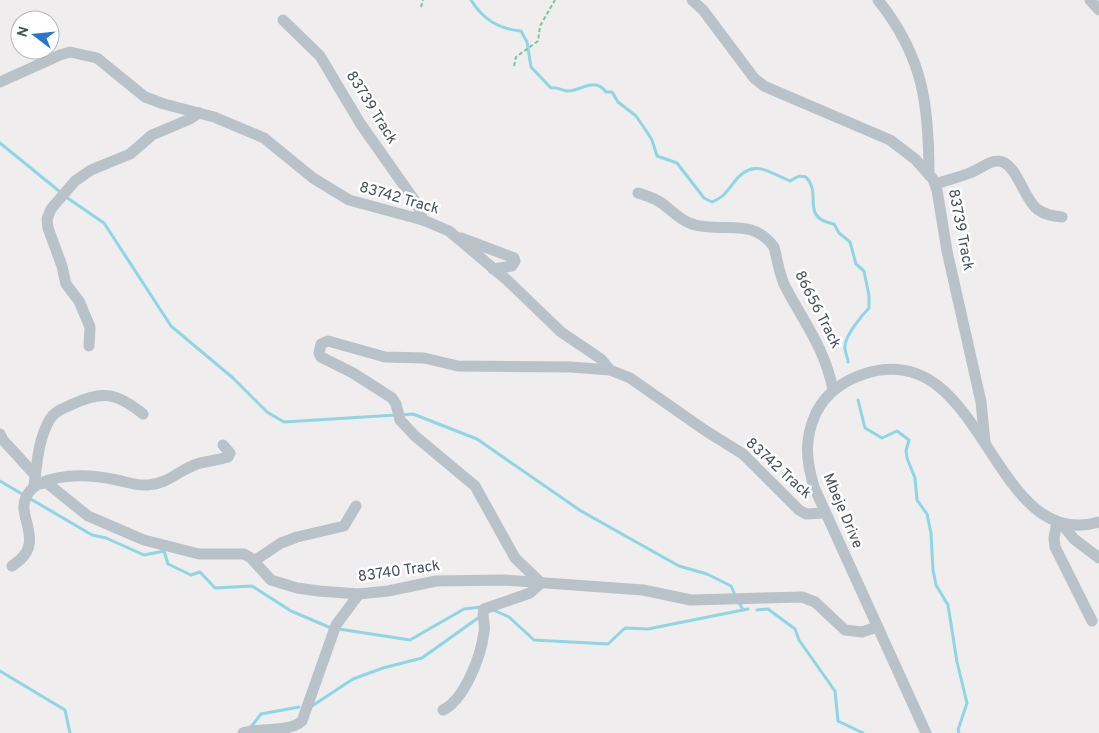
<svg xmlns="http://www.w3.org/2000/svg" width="1099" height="733" viewBox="0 0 1099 733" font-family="Overpass,sans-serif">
<rect width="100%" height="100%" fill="#efeded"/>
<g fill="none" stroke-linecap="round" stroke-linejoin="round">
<g stroke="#8fd5e4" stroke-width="3">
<path d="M 471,0 C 483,20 499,29 521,31 L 527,42 L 531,67 L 551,88 C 557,87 561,90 567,91 C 580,92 594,76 606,92 L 612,92 L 618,102 L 636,116 L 645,129 L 652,140 L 657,156 L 677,163 L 704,198 L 712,202 C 722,198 725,194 732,185 C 751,158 765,170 790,181 L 799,176 L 806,177 C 823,195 799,217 834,224 L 839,233 L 850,242 L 856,264 L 864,271 L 869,296 L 869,308 C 862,315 845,336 845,346 C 844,352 848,356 848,362"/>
<path d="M 0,143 L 59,191"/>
<path d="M 66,197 L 104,223 L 171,326 L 233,378 L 267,412 L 284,422 L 396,415"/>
<path d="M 858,400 L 865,428 L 882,438 L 897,431 L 909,440 L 906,451 L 907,458 L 915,478 L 917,500 L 927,514 L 931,533 L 933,570 L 936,585 L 948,605 L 957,662 L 967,703 L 958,730 L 959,733"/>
<path d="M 402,415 L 413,414 L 477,439 L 581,511 L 679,566 L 707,574 L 731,586 L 736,597"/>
<path d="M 0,481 L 92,535 L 106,538 L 144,555 L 164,551 L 168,564 L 191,575 L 200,572 L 215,588 L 252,586 L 291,611 L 331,628"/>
<path d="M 739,602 L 743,610"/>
<path d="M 491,609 L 509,617 L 534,640 L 608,644 L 625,628 L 648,629 L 748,609"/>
<path d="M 757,610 L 768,609 L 795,629 L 799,640 L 835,691 L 838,721 L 863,733"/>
<path d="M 339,629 L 410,640 L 464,609 L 481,607"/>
<path d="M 0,671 L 65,710 L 70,733"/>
<path d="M 312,706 L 353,679 L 383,668 L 422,658 L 478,618"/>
<path d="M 251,727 L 261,714 L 299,707"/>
</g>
<g stroke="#79c59d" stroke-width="2" stroke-dasharray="4 2.5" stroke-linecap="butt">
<path d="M 421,7 L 423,0"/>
<path d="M 514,66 L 516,57 L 538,41 L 540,26 L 555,0"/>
</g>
<g stroke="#b9c2c9" stroke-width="11">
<path d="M 692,0 L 703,10 L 754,78 L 764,86 L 890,140 L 915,159 L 933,179 L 937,190 L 947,251 L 981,402 L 985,442"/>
<path d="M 878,0 C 923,56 929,104 929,175"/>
<path d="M 1090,0 L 1099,10"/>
<path d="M 283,20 L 320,56 L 360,123 L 417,204 L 423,220"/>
<path d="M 0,82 L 60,55 L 70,52 L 97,58 L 145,97 L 164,104 L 214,117 L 264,138 L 313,178 L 349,200 L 423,220 L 449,231 L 507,280 L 561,332 L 601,359 L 610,370 L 630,378 L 706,431 L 743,454 L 799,510 L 806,514 L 824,513"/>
<path d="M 935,184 C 948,180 960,177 972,172 C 980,169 989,161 997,161 C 1016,160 1023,198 1037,209 C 1045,215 1053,216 1062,217"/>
<path d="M 638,193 C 647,196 655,198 663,204 C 672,211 680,220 692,224 C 723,234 751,216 774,247 C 778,261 779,276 786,288 C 805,324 825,349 833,390"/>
<path d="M 461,238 L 514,258 L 515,261 L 512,266 L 493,269"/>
<path d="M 89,346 L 90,327 L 79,301 L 66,284 L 62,266 L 48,228 L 47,219 L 51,209 L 75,181 L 91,170 L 130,154 L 152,135 L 190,119 L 199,113"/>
<path d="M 0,434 L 3,440 L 35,475"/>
<path d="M 41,483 C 64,473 93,475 117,480 C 127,482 137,486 148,485 C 168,484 179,470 197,464 C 207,461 218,460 228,457 L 230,453 L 223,445"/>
<path d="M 34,486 C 37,464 38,439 50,419 C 55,411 64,408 73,404 C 103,390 117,393 143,414"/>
<path d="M 1057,522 L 1054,538 L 1055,547 L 1092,621"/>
<path d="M 1061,523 L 1074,539 L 1099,558"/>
<path d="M 254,561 L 281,543 L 297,537 L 344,526 L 356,506"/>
<path d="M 12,566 C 20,560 27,555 29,545 C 33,525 15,509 30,491 C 35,485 39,483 47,483 L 88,516 L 144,540 L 199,554 L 244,554 L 251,558 L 271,580 L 297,588 L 319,591 L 359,594 L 388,591 L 436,581 L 504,580 L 643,590 L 691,600 L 802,597 L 815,602 L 845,630 L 862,632 L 877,627"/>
<path d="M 443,710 C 465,699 481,656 484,632 C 486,624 481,616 484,609 L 530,593 L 541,583 L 515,558 L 475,486 L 415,436 L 400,420 L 396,404 L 392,398 L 353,373 L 321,357 L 319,353 L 321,344 L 328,341 L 385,357 L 424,358 L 458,366 L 571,367 L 610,370"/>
<path d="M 243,733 C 260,727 289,733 302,721 L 336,625 L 359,594"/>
<path d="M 926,733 L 814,487 C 806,460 804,439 816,413 C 826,393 843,381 864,374 C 985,334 990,554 1099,522"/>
</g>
</g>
<g text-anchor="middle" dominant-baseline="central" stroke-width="5" stroke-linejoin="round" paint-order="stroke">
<g font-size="15" fill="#475159" stroke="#fff">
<text transform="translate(371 108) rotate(58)">83739 Track</text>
<text transform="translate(399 199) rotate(16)">83742 Track</text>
<text transform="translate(960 230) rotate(79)">83739 Track</text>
<text transform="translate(817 310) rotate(63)">86656 Track</text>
<text transform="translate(778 469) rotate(42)">83742 Track</text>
<text transform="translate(842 511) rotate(67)">Mbeje Drive</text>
<text transform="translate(399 572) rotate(-8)">83740 Track</text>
</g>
</g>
<g transform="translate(35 35) rotate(286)"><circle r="24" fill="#ffffff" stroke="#b5b9bd"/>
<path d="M0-4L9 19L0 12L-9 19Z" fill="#2877ce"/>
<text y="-8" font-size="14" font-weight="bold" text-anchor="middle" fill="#475159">N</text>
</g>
</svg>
